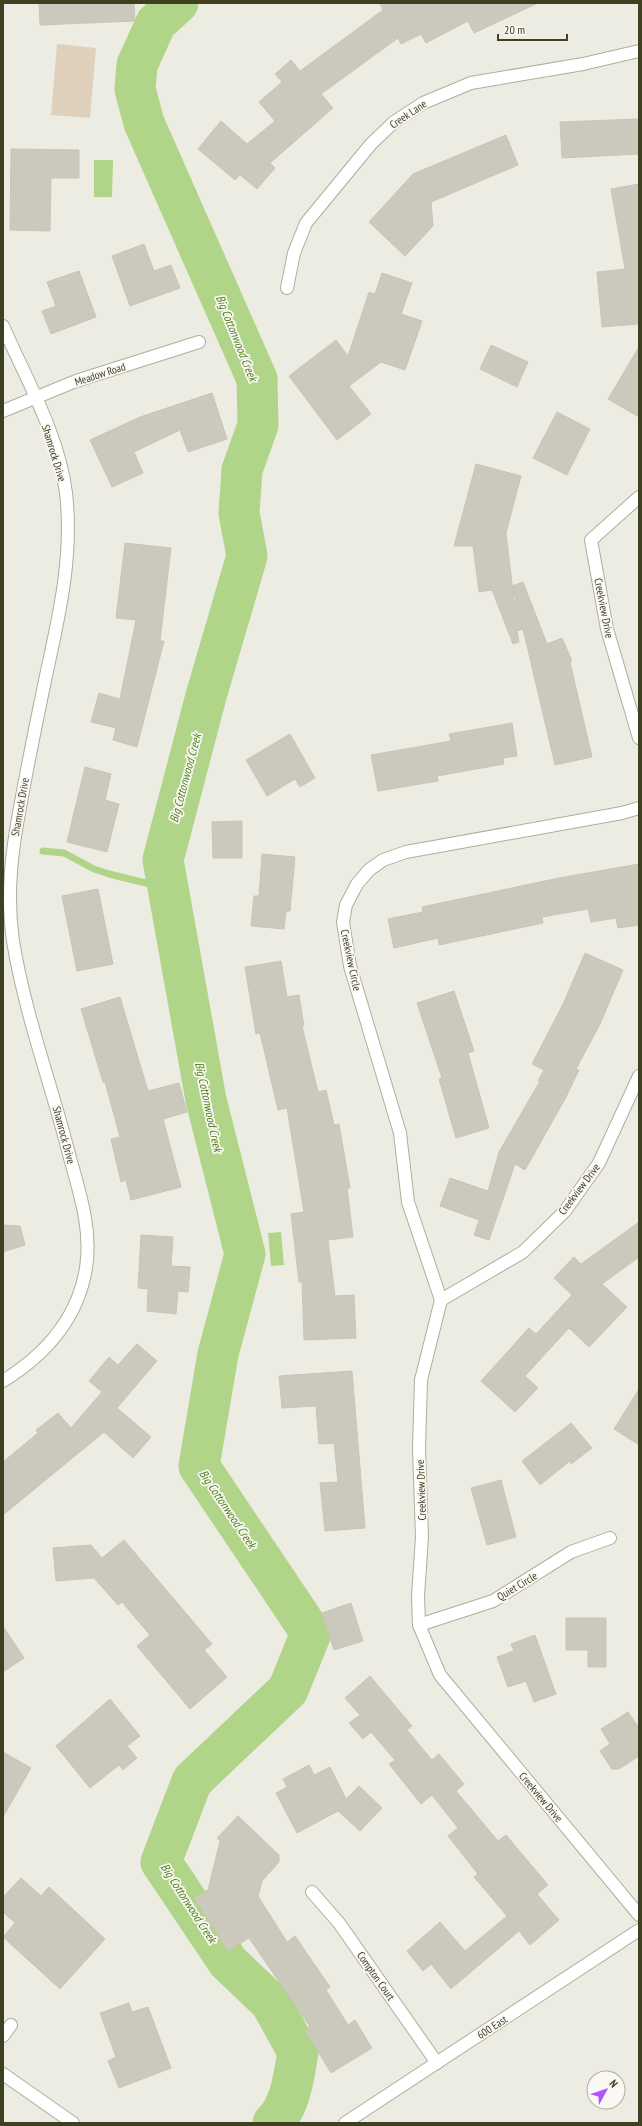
<svg xmlns="http://www.w3.org/2000/svg" width="642" height="2126" viewBox="0 0 642 2126" font-family="'PT Sans Narrow',sans-serif">
<rect width="100%" height="100%" fill="#edece3"/>
<path fill="#dfd0bb" d="M 57,44 L 96,48 L 90,118 L 51,115 Z"/>
<g fill="#b1d588">
<path d="M 94,160 L 113,160 L 112,197 L 94,197 Z"/>
<path d="M 281,1232 L 284,1265 L 271,1266 L 268,1233 Z"/>
</g>
<g fill="none" stroke-linecap="round" stroke-linejoin="round">
<path stroke="#b1d588" stroke-width="7" d="M 43,851 L 64,853 L 94,869 L 109,874 L 150,884 L 167,883"/>
<path stroke="#b1d588" stroke-width="41" d="M 178,3 L 156,23 L 137,65 L 135,89 L 144,123 L 257,379 L 258,425 L 242,470 L 239,513 L 247,556 L 206,696 L 163,860 L 206,1100 L 245,1254 L 218,1354 L 199,1466 L 311,1633 L 288,1690 L 192,1781 L 161,1862 L 228,1962 L 271,2003 L 298,2052 C 294,2075 291,2106 273,2123"/>
</g>
<g fill="#cbc9bb" stroke="#c7c6b5">
<path d="M 39,3 L 134,3 L 135,21 L 40,25 Z"/>
<path d="M 380,3 L 538,3 L 474,33 L 468,21 L 426,43 L 421,34 L 401,44 L 398,38 L 321,94 L 333,108 L 270,163 L 275,168 L 257,189 L 240,175 L 235,180 L 198,149 L 221,121 L 247,144 L 275,121 L 259,102 L 282,82 L 275,74 L 291,60 L 300,71 L 383,10 Z"/>
<path d="M 639,119 L 639,154 L 562,158 L 560,122 Z"/>
<path d="M 506,135 L 518,165 L 431,202 L 433,226 L 405,256 L 369,222 L 413,174 Z"/>
<path d="M 11,149 L 79,150 L 79,178 L 51,178 L 50,231 L 10,230 Z"/>
<path d="M 639,184 L 639,324 L 602,327 L 597,272 L 625,269 L 611,189 Z"/>
<path d="M 144,244 L 154,271 L 171,265 L 180,288 L 130,306 L 112,256 Z"/>
<path d="M 79,271 L 96,317 L 51,334 L 42,311 L 56,306 L 47,282 Z"/>
<path d="M 382,273 L 412,283 L 401,314 L 422,321 L 405,370 L 381,362 L 349,386 L 371,414 L 337,440 L 289,376 L 336,340 L 348,356 L 369,292 L 375,294 Z"/>
<path d="M 491,345 L 528,362 L 517,387 L 480,369 Z"/>
<path d="M 639,347 L 639,417 L 608,399 Z"/>
<path d="M 212,393 L 227,439 L 188,452 L 180,430 L 134,452 L 143,473 L 112,487 L 90,440 L 140,417 Z"/>
<path d="M 557,412 L 590,429 L 567,475 L 533,458 Z"/>
<path d="M 476,464 L 521,476 L 506,533 L 514,600 L 516,600 L 512,586 L 523,582 L 547,644 L 562,638 L 572,661 L 570,662 L 592,757 L 555,765 L 523,629 L 517,631 L 519,642 L 513,644 L 492,590 L 479,592 L 473,546 L 454,546 Z"/>
<path d="M 125,543 L 171,548 L 160,641 L 164,641 L 137,747 L 113,740 L 116,728 L 91,722 L 99,693 L 120,699 L 136,620 L 116,618 Z"/>
<path d="M 512,723 L 517,756 L 503,758 L 504,764 L 437,776 L 438,781 L 378,791 L 371,755 L 451,741 L 449,734 Z"/>
<path d="M 290,734 L 315,778 L 300,787 L 295,779 L 267,796 L 246,760 Z"/>
<path d="M 85,767 L 111,774 L 105,800 L 119,804 L 107,852 L 67,842 Z"/>
<path d="M 242,821 L 242,858 L 213,858 L 212,822 Z"/>
<path d="M 262,854 L 295,857 L 290,911 L 286,911 L 284,929 L 251,926 L 254,896 L 259,896 Z"/>
<path d="M 639,864 L 639,925 L 618,928 L 616,918 L 591,922 L 588,909 L 542,917 L 543,923 L 439,945 L 438,938 L 394,948 L 388,919 L 423,912 L 422,907 L 559,878 Z"/>
<path d="M 98,889 L 113,964 L 77,971 L 62,896 Z"/>
<path d="M 585,953 L 623,970 L 600,1024 L 576,1069 L 579,1070 L 565,1099 L 525,1170 L 515,1164 L 489,1240 L 474,1235 L 479,1220 L 440,1206 L 450,1178 L 488,1191 L 499,1152 L 540,1081 L 538,1081 L 544,1070 L 532,1064 L 563,1004 Z"/>
<path d="M 281,961 L 287,997 L 299,995 L 304,1026 L 302,1026 L 318,1092 L 326,1090 L 334,1125 L 339,1124 L 350,1188 L 347,1188 L 353,1237 L 328,1240 L 335,1296 L 354,1295 L 356,1338 L 304,1340 L 302,1282 L 299,1282 L 291,1214 L 304,1212 L 287,1108 L 278,1110 L 260,1033 L 256,1034 L 245,967 Z"/>
<path d="M 454,991 L 474,1051 L 468,1053 L 489,1128 L 456,1138 L 439,1079 L 442,1078 L 417,1003 Z"/>
<path d="M 120,997 L 148,1091 L 179,1083 L 187,1112 L 163,1119 L 181,1187 L 131,1200 L 126,1180 L 121,1182 L 111,1139 L 120,1137 L 105,1082 L 103,1082 L 81,1009 Z"/>
<path d="M 639,1222 L 639,1257 L 602,1284 L 627,1307 L 589,1347 L 569,1328 L 525,1376 L 538,1388 L 515,1412 L 481,1381 L 529,1328 L 536,1334 L 572,1295 L 554,1278 L 574,1257 L 581,1264 Z"/>
<path d="M 3,1225 L 20,1226 L 25,1245 L 3,1252 Z"/>
<path d="M 141,1235 L 173,1237 L 171,1266 L 190,1267 L 188,1292 L 178,1291 L 176,1314 L 147,1311 L 148,1289 L 138,1288 Z"/>
<path d="M 137,1344 L 157,1361 L 117,1408 L 151,1437 L 133,1458 L 104,1432 L 3,1515 L 3,1462 L 38,1433 L 36,1430 L 58,1413 L 71,1428 L 102,1392 L 89,1381 L 109,1357 L 118,1365 Z"/>
<path d="M 352,1371 L 365,1528 L 325,1531 L 320,1483 L 338,1482 L 334,1443 L 319,1444 L 316,1406 L 282,1408 L 279,1376 Z"/>
<path d="M 639,1389 L 639,1445 L 614,1429 Z"/>
<path d="M 571,1423 L 592,1448 L 571,1464 L 570,1461 L 540,1485 L 522,1461 Z"/>
<path d="M 501,1480 L 516,1537 L 487,1545 L 471,1488 Z"/>
<path d="M 124,1540 L 212,1644 L 204,1650 L 227,1677 L 190,1709 L 137,1646 L 150,1635 L 122,1602 L 118,1605 L 94,1578 L 56,1581 L 53,1548 L 91,1545 L 102,1558 Z"/>
<path d="M 351,1603 L 363,1641 L 334,1650 L 322,1613 Z"/>
<path d="M 566,1618 L 606,1618 L 606,1667 L 588,1667 L 588,1650 L 566,1650 Z"/>
<path d="M 3,1626 L 24,1658 L 3,1672 Z"/>
<path d="M 535,1635 L 556,1694 L 534,1702 L 526,1681 L 508,1687 L 497,1657 L 514,1651 L 511,1644 Z"/>
<path d="M 370,1676 L 412,1726 L 407,1730 L 432,1760 L 439,1754 L 464,1784 L 456,1791 L 498,1841 L 506,1835 L 548,1885 L 537,1894 L 559,1920 L 530,1945 L 519,1931 L 451,1989 L 431,1964 L 423,1971 L 407,1951 L 440,1922 L 465,1951 L 507,1916 L 474,1877 L 478,1874 L 448,1836 L 458,1828 L 432,1795 L 421,1804 L 389,1764 L 395,1760 L 371,1732 L 363,1739 L 349,1723 L 360,1715 L 345,1698 Z"/>
<path d="M 110,1699 L 140,1736 L 127,1746 L 137,1758 L 123,1770 L 119,1765 L 90,1788 L 56,1746 Z"/>
<path d="M 628,1712 L 639,1728 L 639,1756 L 619,1769 L 612,1769 L 600,1751 L 610,1744 L 601,1729 Z"/>
<path d="M 3,1752 L 31,1768 L 3,1817 Z"/>
<path d="M 309,1765 L 314,1775 L 330,1767 L 346,1799 L 359,1786 L 382,1808 L 360,1831 L 338,1811 L 297,1833 L 276,1793 L 287,1787 L 283,1779 Z"/>
<path d="M 238,1816 L 279,1855 L 279,1862 L 262,1881 L 258,1896 L 287,1942 L 295,1936 L 330,1987 L 326,1990 L 348,2025 L 355,2020 L 372,2048 L 331,2073 L 305,2030 L 310,2027 L 249,1938 L 228,1951 L 194,1898 L 208,1890 L 220,1841 L 217,1838 Z"/>
<path d="M 21,1878 L 41,1896 L 49,1887 L 105,1939 L 60,1989 L 3,1937 L 15,1923 L 3,1912 L 3,1897 Z"/>
<path d="M 129,2003 L 132,2012 L 148,2007 L 171,2068 L 119,2088 L 108,2061 L 116,2057 L 100,2013 Z"/>
</g>
<g fill="none" stroke-linecap="round" stroke-linejoin="round">
<g stroke="#aeae9d" stroke-width="14">
<g id="minor">
<path d="M 287,288 L 294,253 L 306,223 L 371,144 L 394,122 L 423,103 L 471,83 L 583,64 L 639,51"/>
<path d="M 3,326 C 26,379 59,435 66,493 C 73,554 60,612 47,671 C 38,714 29,758 21,802 C 12,849 6,893 13,941 C 25,1015 52,1086 70,1158 C 80,1194 92,1230 86,1268 C 78,1318 45,1355 3,1381"/>
<path d="M 3,411 L 76,381 L 199,342"/>
<path d="M 639,497 L 591,540 L 607,629 L 639,738"/>
<path d="M 639,1076 L 599,1163 L 565,1211 L 523,1252 L 441,1300 L 421,1380 L 419,1448 L 422,1537 L 418,1596 L 419,1625 L 440,1675 L 639,1915"/>
<path d="M 441,1300 L 408,1202 L 400,1133 L 350,966 L 343,922 L 346,905 L 357,884 L 369,870 L 383,860 L 406,852 L 622,813 L 639,808"/>
<path d="M 419,1625 L 493,1601 L 571,1552 L 610,1538"/>
<path d="M 312,1892 L 339,1923 L 437,2063"/>
<path d="M 3,2036 L 11,2025"/>
<path d="M 3,2074 L 73,2123"/>
<path d="M 345,2123 L 639,1930"/>
</g>
</g>
<use href="#minor" stroke="#fff" stroke-width="12"/>
</g>
<g text-anchor="middle" dominant-baseline="central" stroke-width="3.5" stroke-linejoin="round" paint-order="stroke">
<g font-size="11" fill="#3f4021" stroke="#faf8f4">
<text transform="translate(408 114) rotate(-34)">Creek Lane</text>
<text transform="translate(100 374) rotate(-18)">Meadow Road</text>
<text transform="translate(54 453) rotate(73)">Shamrock Drive</text>
<text transform="translate(604 608) rotate(79)">Creekview Drive</text>
<text transform="translate(20 807) rotate(-80)">Shamrock Drive</text>
<text transform="translate(351 960) rotate(78)">Creekview Circle</text>
<text transform="translate(64 1135) rotate(75)">Shamrock Drive</text>
<text transform="translate(579 1189) rotate(-53)">Creekview Drive</text>
<text transform="translate(421 1490) rotate(-92)">Creekview Drive</text>
<text transform="translate(517 1586) rotate(-31)">Quiet Circle</text>
<text transform="translate(541 1797) rotate(50)">Creekview Drive</text>
<text transform="translate(376 1976) rotate(55)">Compton Court</text>
<text transform="translate(492 2027) rotate(-33)">600 East</text>
</g>
<g font-size="12" font-style="italic" fill="#4e7f18" stroke="#faf8f4">
<text transform="translate(237 338) rotate(68)">Big Cottonwood Creek</text>
<text transform="translate(185 778) rotate(-75)">Big Cottonwood Creek</text>
<text transform="translate(209 1107) rotate(78)">Big Cottonwood Creek</text>
<text transform="translate(228 1509) rotate(56)">Big Cottonwood Creek</text>
<text transform="translate(189 1903) rotate(57)">Big Cottonwood Creek</text>
</g>
</g>
<rect width="642" height="2126" fill="none" stroke="#3f4021" stroke-width="8"/>
<g transform="translate(606 2090) rotate(50)"><circle r="19" fill="#faf8f4" stroke="#afaea0"/>
<path d="M0-3L7 15L0 10L-7 15Z" fill="#b056f8"/>
<text y="-6" font-size="11" font-weight="bold" text-anchor="middle" fill="#3f4021">N</text>
</g>
<path d="M498 34v6h69v-6" fill="none" stroke="#3f4021" stroke-width="2"/>
<text x="504" y="34" font-size="12" fill="#3f4021" stroke="#faf8f4" stroke-width="3" paint-order="stroke">20 m</text>
</svg>
